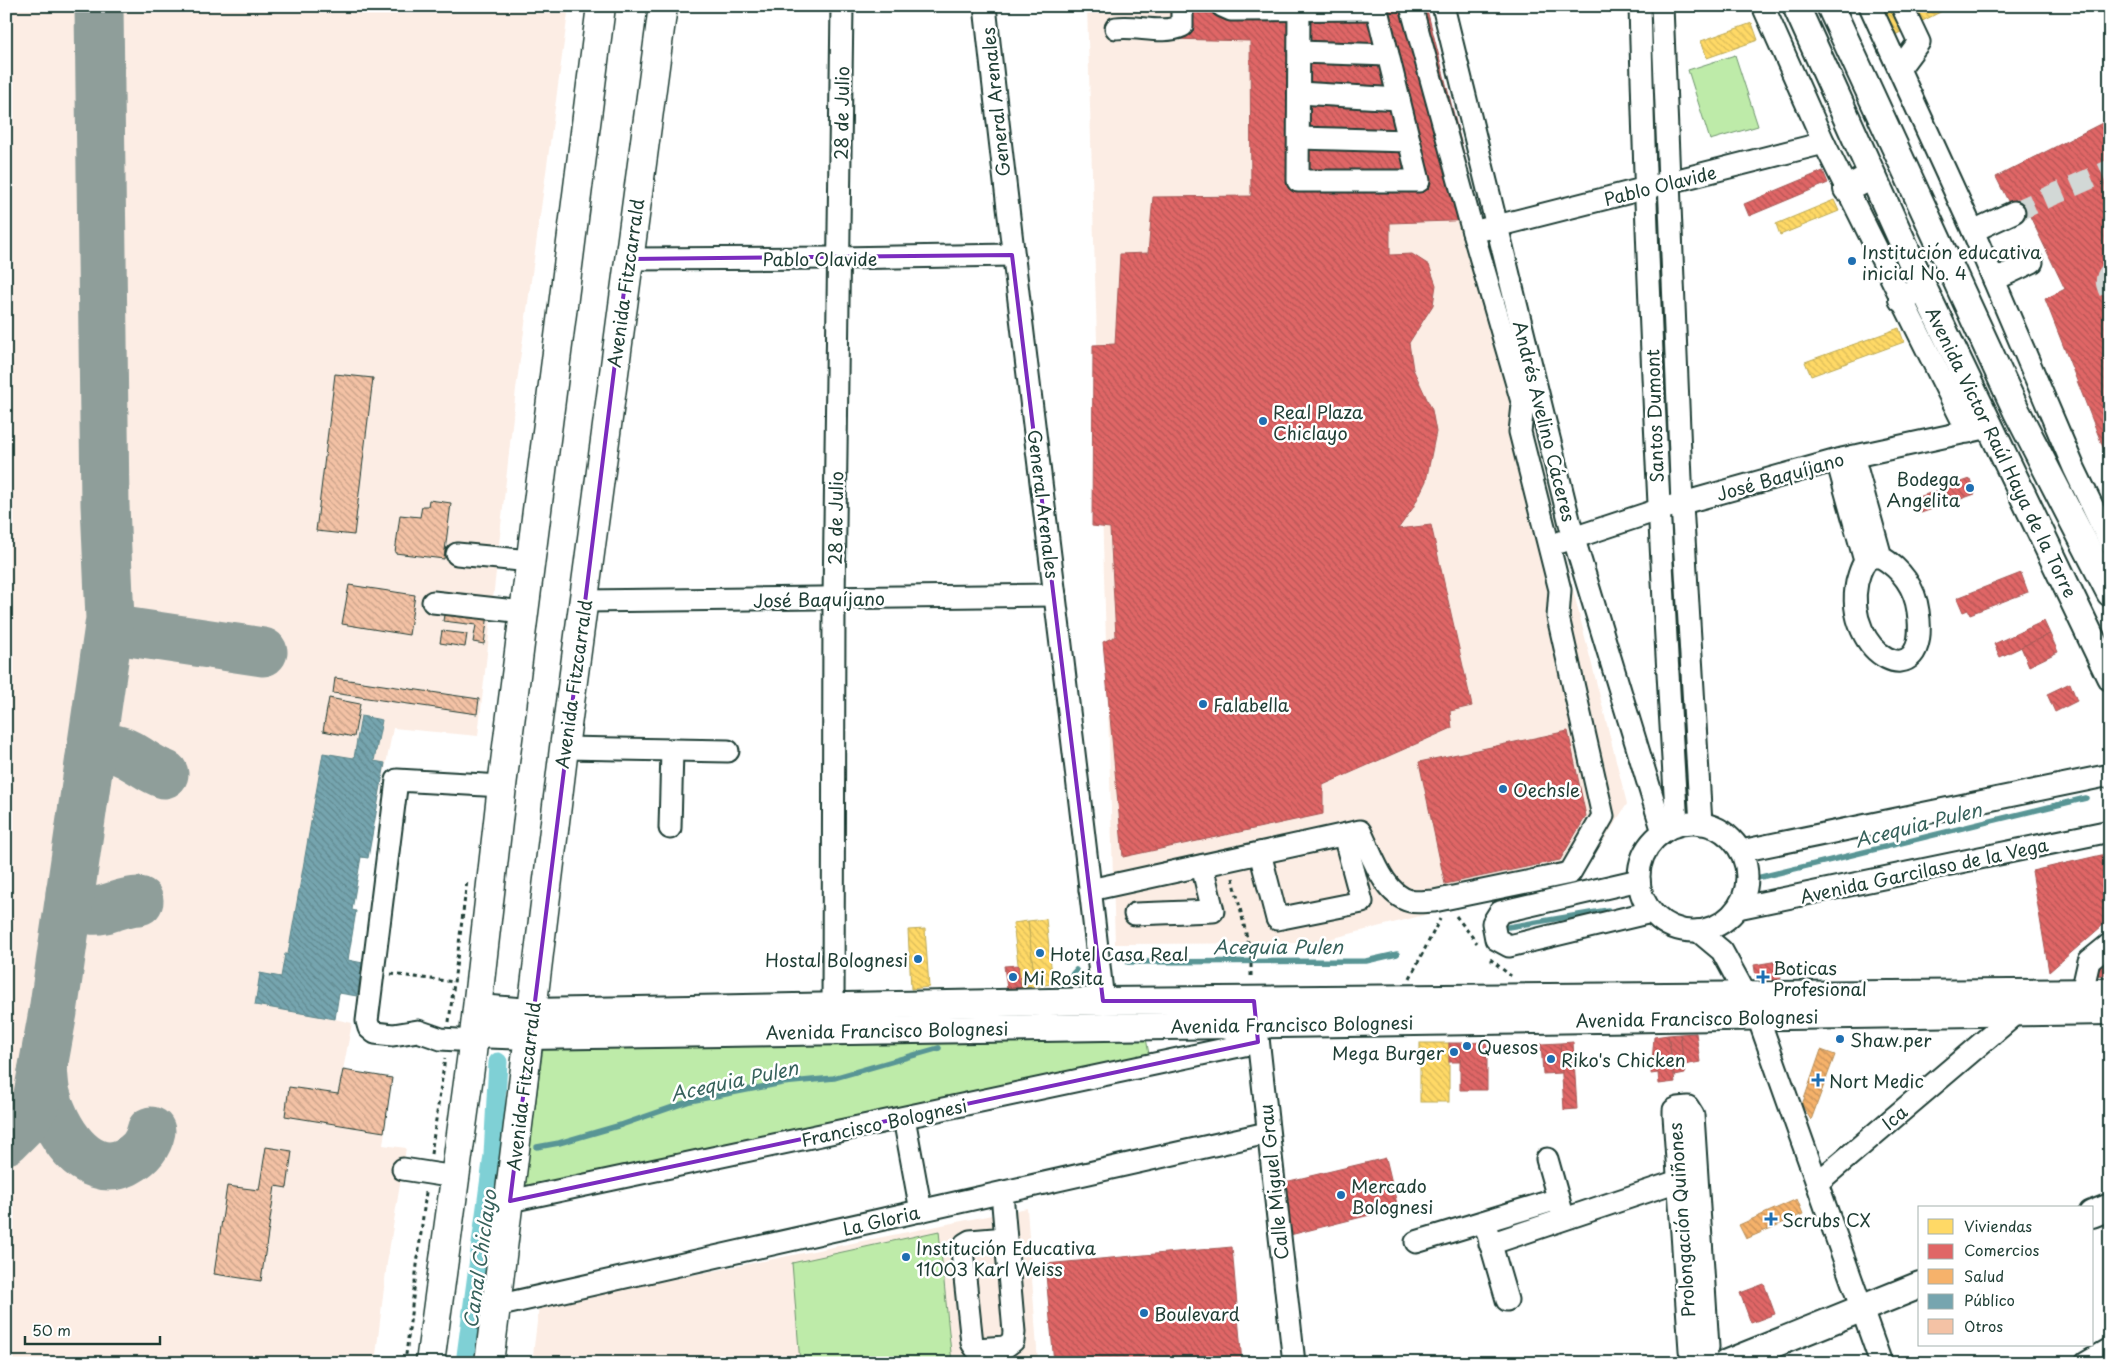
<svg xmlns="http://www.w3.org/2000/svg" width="2116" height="1369" viewBox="0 0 2116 1369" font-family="'Playpen Sans',sans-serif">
<defs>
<pattern id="homes-back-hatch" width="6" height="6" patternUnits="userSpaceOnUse" patternTransform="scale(1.25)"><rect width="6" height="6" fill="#ffd966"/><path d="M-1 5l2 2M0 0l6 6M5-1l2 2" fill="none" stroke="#dabb59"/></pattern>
<pattern id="shops-back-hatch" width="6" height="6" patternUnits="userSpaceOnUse" patternTransform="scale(1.25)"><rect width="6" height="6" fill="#e06666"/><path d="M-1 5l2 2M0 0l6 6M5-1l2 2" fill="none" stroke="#b55555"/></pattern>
<pattern id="health-back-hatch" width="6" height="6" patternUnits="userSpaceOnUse" patternTransform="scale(1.25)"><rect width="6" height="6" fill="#f6b26b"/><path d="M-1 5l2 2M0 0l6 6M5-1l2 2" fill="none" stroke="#c79259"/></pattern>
<pattern id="public-back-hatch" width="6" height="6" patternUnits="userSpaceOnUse" patternTransform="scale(1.25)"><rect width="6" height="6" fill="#76a5af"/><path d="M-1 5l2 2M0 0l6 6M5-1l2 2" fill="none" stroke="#60888f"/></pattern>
<pattern id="building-back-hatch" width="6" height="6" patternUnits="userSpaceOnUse" patternTransform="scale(1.25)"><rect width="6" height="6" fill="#f4c2a5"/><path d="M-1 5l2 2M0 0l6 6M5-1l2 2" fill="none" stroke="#c59f87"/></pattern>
</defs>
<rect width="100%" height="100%" fill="#fff"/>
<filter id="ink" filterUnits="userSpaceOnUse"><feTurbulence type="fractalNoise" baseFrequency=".02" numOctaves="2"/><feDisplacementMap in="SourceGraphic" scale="10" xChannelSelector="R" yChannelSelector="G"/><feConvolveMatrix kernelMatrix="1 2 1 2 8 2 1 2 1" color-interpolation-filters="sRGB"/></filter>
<g filter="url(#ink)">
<g fill="#fcede4">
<path d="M 6,6 L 569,6 L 516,389 L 478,736 L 393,728 L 368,858 L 361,857 L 352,910 L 356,911 L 348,960 L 363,963 L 357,996 L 339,993 L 335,1019 L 352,1023 L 343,1070 L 392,1078 L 383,1145 L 406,1148 L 387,1263 L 375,1363 L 6,1363 Z"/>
<path d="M 1087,6 L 1426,6 L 1627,804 L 1582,875 L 1314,943 L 1115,944 Z"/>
<path d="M 1027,1208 L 1038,1363 L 532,1363 L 539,1306 Z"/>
</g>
<g fill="#beeba9" stroke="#6e946e">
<path d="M 1735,55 L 1758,126 L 1710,140 L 1688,70 Z"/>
<path d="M 1145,1033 L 1149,1054 L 524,1190 L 544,1041 Z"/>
<path d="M 939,1231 L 952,1363 L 800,1363 L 792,1263 Z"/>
</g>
<g fill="url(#homes-back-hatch)" stroke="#bcaa57">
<path d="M 1890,6 L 1952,6 L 1893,36 L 1881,11 Z"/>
<path d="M 1752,23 L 1758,40 L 1707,58 L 1701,41 Z"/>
<path d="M 1834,200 L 1839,211 L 1780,235 L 1776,224 Z"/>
<path d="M 1899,328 L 1904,342 L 1811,376 L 1805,362 Z"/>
<path d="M 1046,919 L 1053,984 L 1035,986 L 1028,921 Z"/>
<path d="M 1028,921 L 1035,986 L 1021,988 L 1013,923 Z"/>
<path d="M 925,929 L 929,987 L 911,989 L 908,930 Z"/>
<rect x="1420" y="1043" width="29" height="59"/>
</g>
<g fill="url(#shops-back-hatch)" stroke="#a65a57">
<path d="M 1170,6 L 1426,6 L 1481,220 L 1390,223 L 1390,255 L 1412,254 L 1429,265 L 1436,285 L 1433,305 L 1409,343 L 1413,369 L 1432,410 L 1436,432 L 1426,481 L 1413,508 L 1398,529 L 1431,525 L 1472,706 L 1450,711 L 1452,728 L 1323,785 L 1323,814 L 1123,857 L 1103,642 L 1116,636 L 1110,528 L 1092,526 L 1093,345 L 1115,344 L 1120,254 L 1148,253 L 1153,197 L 1251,196 L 1250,41 L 1170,39 Z"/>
<path d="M 2110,119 L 2110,465 L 2045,299 L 2065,289 L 2026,208 L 2015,215 L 1996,177 Z"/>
<path d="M 1823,171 L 1828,183 L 1749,216 L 1744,204 Z"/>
<path d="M 1970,479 L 1975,494 L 1921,513 L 1916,498 Z"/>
<path d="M 2021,573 L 2028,592 L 1970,614 L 1968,610 L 1963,612 L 1957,598 Z"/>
<path d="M 2044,621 L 2050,634 L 2000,657 L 1994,644 Z"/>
<path d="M 2050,634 L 2058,652 L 2029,666 L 2021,647 Z"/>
<path d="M 2070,683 L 2077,701 L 2055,712 L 2047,694 Z"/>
<path d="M 1568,731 L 1586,816 L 1560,860 L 1445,884 L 1419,762 Z"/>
<path d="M 2110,853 L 2110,919 L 2049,972 L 2032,871 Z"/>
<path d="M 2110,954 L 2110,975 L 2079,976 Z"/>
<path d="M 1778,961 L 1781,979 L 1765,981 L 1756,977 L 1754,965 Z"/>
<path d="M 1018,965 L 1021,988 L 1007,989 L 1004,966 Z"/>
<path d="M 1696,1033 L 1700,1062 L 1684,1065 L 1680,1034 Z"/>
<path d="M 1680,1034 L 1685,1074 L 1675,1076 L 1668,1035 Z"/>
<path d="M 1668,1035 L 1675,1082 L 1659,1084 L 1658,1073 L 1651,1074 L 1654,1037 Z"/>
<path d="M 1487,1042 L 1487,1090 L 1460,1090 L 1460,1043 Z"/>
<path d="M 1573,1042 L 1577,1109 L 1564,1110 L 1560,1043 Z"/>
<rect x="1449" y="1043" width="11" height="19"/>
<path d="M 1560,1043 L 1562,1073 L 1543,1074 L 1541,1044 Z"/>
<path d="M 1386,1158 L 1398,1208 L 1290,1235 L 1285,1182 Z"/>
<path d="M 1232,1247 L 1242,1363 L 1054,1363 L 1045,1264 Z"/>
<path d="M 1764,1284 L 1775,1314 L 1751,1323 L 1740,1293 Z"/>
</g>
<g fill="url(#health-back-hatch)" stroke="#b68f5a">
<path d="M 1821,1050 L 1835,1055 L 1811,1120 L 1802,1105 Z"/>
<path d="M 1797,1199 L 1803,1214 L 1746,1239 L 1739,1225 Z"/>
</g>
<path fill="url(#public-back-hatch)" stroke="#5c868a" d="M 361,716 L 382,720 L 374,761 L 385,763 L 368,858 L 361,857 L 352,910 L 356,911 L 348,960 L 363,963 L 357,996 L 339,993 L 335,1019 L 255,1005 L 260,973 L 281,977 L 285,954 L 288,954 L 323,753 L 354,758 Z"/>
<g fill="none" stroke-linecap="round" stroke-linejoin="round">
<g stroke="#599595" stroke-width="5.5">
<path d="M 1757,878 L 2086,798"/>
<path d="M 1508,927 L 1608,910"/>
<path d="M 1128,962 L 1366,961 L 1397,954"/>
<path d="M 1060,988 L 1076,970"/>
<path d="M 537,1147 L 559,1143 L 621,1125 L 690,1101 L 782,1083 L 834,1078 L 939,1048"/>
<path d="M 493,1155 L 501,1153"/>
</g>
<path stroke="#7fd0d5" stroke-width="19" d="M 465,1363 L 493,1155 L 498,1062"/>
<g stroke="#8f9e9a" stroke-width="49">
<path d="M 109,629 L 263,652"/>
<path d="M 90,758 C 115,733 139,766 164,774"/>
<path d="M 70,893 C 92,926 109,902 139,901"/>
<path d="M 43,1068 C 44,1076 44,1086 46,1094 C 54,1127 85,1181 126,1162 C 139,1155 148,1146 151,1131"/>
<path d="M 6,1140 L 23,1123 L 37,1100 L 53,1012 L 110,619 L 105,505 L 99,6"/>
</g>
</g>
<g fill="url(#building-back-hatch)" stroke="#1f3d34">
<path d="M 335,374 L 373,378 L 354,535 L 316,531 Z"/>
<path d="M 429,500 L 451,503 L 444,559 L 395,553 L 400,515 L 420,517 L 422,506 L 428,506 Z"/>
<path d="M 349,585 L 415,595 L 409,635 L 342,624 Z"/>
<path d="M 445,608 L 488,614 L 484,644 L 473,642 L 476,625 L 443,621 Z"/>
<path d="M 442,631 L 467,634 L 465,647 L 440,643 Z"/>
<path d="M 335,678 L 479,699 L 477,714 L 333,693 Z"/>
<path d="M 329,698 L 360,704 L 354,737 L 323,731 Z"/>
<path d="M 343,1070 L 392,1078 L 384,1132 L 285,1116 L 289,1087 L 338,1094 Z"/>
<path d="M 266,1147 L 292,1151 L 287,1188 L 275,1186 L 261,1281 L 214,1274 L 227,1186 L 259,1190 Z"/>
</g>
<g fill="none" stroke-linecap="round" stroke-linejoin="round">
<g stroke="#d2d8d6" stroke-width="21" stroke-dasharray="21 11" stroke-linecap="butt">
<path d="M 2014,212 L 2110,170"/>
<path d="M 2110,272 C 2104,279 2106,285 2110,293"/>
</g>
<g stroke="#1f3d34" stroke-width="25">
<g id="minor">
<path d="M 985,6 C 1021,338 1066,669 1103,1001"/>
<path d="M 1222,6 L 1231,10 L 1376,9"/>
<path d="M 1299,6 L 1298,181 L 1419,181 L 1376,6"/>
<path d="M 1411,6 L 1473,232"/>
<path d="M 1443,6 L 1573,536 L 1663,832"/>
<path d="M 1640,6 C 1647,280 1660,552 1677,825"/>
<path d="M 1662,6 L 1682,504 L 1701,824"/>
<path d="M 1763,6 L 1824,143 L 1968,432"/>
<path d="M 1870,6 L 1973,231 L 2074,468 L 2110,543"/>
<path d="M 1116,28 C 1137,25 1162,35 1182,26 L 1182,6"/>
<path d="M 1299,52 L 1388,55"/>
<path d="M 1899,69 L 1919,42 L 1902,6"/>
<path d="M 1299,93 L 1399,99"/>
<path d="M 1299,138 L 1409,141"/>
<path d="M 1973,231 L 2014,212"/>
<path d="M 628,259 L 839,258 L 1012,255"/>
<path d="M 1994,280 L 2032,262"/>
<path d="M 1853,456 L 1881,557"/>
<path d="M 1837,460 L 1865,561"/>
<path d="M 1561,542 L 1658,510 L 1837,460 L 1980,429"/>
<path d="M 457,554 L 530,561"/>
<path d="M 1872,557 L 1881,557 C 1901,569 1915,588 1918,611 C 1931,702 1842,655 1857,582 C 1860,572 1862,561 1872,557 Z"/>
<path d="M 584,601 L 1055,595"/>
<path d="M 433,602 L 524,612"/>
<path d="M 564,748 L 728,751"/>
<circle cx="1693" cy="877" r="54"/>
<path d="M 670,828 L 672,750"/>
<path d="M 1741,851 L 2110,775"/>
<path d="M 1260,853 L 1277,919 L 1362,902 L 1344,835"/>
<path d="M 1639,880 L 1500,912 L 1493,923 L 1496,939 L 1509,946 L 1651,912"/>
<path d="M 1090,890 L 1360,831 C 1372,854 1383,894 1410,901 C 1417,903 1426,901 1434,901 L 1570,873 L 1603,816 L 1558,617 L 1560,590 L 1520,432 L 1523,405 L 1473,232 L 1824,143"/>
<path d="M 1738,908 L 2110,831"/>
<path d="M 1135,914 L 1213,911 L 1202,866"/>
<path d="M 1698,931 L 1722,951 L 1758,1017 L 1881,1363"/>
<path d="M 2082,992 L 2089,961 L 2110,944"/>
<path d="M 833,1023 L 834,599 L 842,6"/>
<path d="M 1257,1029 L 1294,1363"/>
<path d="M 474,1041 L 441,1039 L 418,1031 L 393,1035 L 375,1033 L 369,1028 L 367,1021 L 397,780 L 502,786"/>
<path d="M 904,1118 L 921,1211"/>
<path d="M 1547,1159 L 1562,1212"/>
<path d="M 403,1169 L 455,1177"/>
<path d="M 1817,1183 L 2017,1013"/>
<path d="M 1002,1193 L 1014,1332 L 1013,1341 L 1005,1347 L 976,1349 L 972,1343 L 962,1250 L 965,1244 L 970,1241 L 1006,1238"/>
<path d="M 510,1201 L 1258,1042"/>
<path d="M 1487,1231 L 1507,1300"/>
<path d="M 1416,1242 L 1558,1199"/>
<path d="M 1490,1244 L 1678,1181"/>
<path d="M 496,1306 L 1267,1133"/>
<path d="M 1694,1363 L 1690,1350 L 1674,1116 L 1674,1110 L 1678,1108 L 1688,1107 L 1693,1115 L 1708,1347 L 1702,1363"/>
<path d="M 2086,1363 L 2110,1349"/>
</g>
</g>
<g stroke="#1f3d34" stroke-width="30">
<g id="major">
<path d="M 1796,6 L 1923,287 L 2110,677"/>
<path d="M 1830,6 L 2017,412 L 2110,593"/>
<path d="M 1847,189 L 1872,176"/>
<path d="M 1902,299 L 1923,287"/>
<path d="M 477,1008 L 531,1012 L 1103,1001 L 2110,992"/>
<path d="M 474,1034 L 528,1036 L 2110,1011"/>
<path d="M 2092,1214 L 2110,1207"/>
<path d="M 1727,1363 L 1920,1285"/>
</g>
</g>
<g stroke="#1f3d34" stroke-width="31">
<g id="highway">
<path d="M 430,1363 L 472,1053 L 502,786 L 601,6"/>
<path d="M 489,1363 L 564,748 L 663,6"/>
</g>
</g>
<g stroke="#1f3d34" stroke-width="3" stroke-dasharray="4 4" stroke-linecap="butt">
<path d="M 1233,878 L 1251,955 L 1251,979"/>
<path d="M 1456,916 L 1477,943"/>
<path d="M 1490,959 L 1511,976"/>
<path d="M 391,974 L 454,982"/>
<path d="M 1410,978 L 1440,919"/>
<path d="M 449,1022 L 467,881"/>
<path d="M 431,1154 L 445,1058"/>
<path d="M 405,1363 L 426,1192"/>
</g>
<use href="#minor" stroke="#fff" stroke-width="21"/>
<use href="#major" stroke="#fff" stroke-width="26"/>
<use href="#highway" stroke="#fff" stroke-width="28"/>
</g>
</g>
<path fill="none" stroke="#7b2cbf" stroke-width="4" stroke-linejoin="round" d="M 1012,255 L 1103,1001 L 1254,1001 L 1258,1042 L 510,1201 L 628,259 Z"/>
<g fill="#1f6fb2" stroke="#fff" stroke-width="2">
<circle cx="1852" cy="261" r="5"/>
<circle cx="1263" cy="421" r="5"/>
<circle cx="1970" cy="488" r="5"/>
<circle cx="1203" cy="704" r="5"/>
<circle cx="1503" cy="789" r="5"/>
<circle cx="1040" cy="953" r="5"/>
<circle cx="918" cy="959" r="5"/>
<circle cx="1013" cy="977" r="5"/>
<path d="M1760.5 969.5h5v5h5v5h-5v5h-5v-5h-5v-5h5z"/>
<circle cx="1840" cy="1039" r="5"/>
<circle cx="1467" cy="1046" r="5"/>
<circle cx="1454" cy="1052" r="5"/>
<circle cx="1551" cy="1059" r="5"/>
<path d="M1815.5 1072.5h5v5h5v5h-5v5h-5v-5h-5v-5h5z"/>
<circle cx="1341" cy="1195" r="5"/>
<path d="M1768.5 1211.5h5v5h5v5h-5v5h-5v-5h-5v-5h5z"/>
<circle cx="906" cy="1257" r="5"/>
<circle cx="1144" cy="1313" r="5"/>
</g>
<g text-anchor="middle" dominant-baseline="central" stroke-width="5" stroke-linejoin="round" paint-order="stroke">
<g font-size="18" fill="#1f3d34" stroke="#fff">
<text transform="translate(995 102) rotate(-96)">General Arenales</text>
<text transform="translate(841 113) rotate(-89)">28 de Julio</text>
<text transform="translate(1660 185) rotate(-14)">Pablo Olavide</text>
<text x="820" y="258">Pablo Olavide</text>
<text transform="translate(625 283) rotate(-82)">Avenida Fitzcarrald</text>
<text transform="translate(1654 416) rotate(-92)">Santos Dumont</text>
<text transform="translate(1545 421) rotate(76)">Andrés Avelino Cáceres</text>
<text transform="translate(2002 452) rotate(64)">Avenida Victor Raúl Haya de la Torre</text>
<text transform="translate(1780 476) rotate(-16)">José Baquíjano</text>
<text transform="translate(1044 504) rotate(83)">General Arenales</text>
<text transform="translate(835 518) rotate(-89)">28 de Julio</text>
<text transform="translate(819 599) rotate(-1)">José Baquíjano</text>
<text transform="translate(573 684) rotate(-82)">Avenida Fitzcarrald</text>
<text transform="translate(1924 870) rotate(-12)">Avenida Garcilaso de la Vega</text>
<text transform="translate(1697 1018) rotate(-1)">Avenida Francisco Bolognesi</text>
<text transform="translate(1292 1024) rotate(-1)">Avenida Francisco Bolognesi</text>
<text transform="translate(887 1030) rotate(-1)">Avenida Francisco Bolognesi</text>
<text transform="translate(523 1086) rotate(-83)">Avenida Fitzcarrald</text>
<text transform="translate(1894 1117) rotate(-40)">Ica</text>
<text transform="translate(884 1122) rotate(-12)">Francisco Bolognesi</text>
<text transform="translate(1273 1182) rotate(-96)">Calle Miguel Grau</text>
<text transform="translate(881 1220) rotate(-13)">La Gloria</text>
<text transform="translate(1681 1220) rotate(-94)">Prolongación Quiñones</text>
</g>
<g font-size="18" fill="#1f3d34" stroke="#fff" text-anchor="start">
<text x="1862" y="251">Institución educativa<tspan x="1862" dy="21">inicial No. 4</tspan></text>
<text x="1273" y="411">Real Plaza<tspan x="1273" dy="21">Chiclayo</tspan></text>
<text x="1960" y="478" text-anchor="end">Bodega<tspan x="1960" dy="21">Angelita</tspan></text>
<text x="1213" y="704">Falabella</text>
<text x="1513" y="789">Oechsle</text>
<text x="1050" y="953">Hotel Casa Real</text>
<text x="908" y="959" text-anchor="end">Hostal Bolognesi</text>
<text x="1773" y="967">Boticas<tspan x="1773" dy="21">Profesional</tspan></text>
<text x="1023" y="977">Mi Rosita</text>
<text x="1850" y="1039">Shaw.per</text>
<text x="1477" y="1046">Quesos</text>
<text x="1444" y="1052" text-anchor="end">Mega Burger</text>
<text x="1561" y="1059">Riko's Chicken</text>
<text x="1829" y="1080">Nort Medic</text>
<text x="1351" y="1185">Mercado<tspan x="1351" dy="21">Bolognesi</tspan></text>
<text x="1782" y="1219">Scrubs CX</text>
<text x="916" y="1247">Institución Educativa<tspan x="916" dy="21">11003 Karl Weiss</tspan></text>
<text x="1154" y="1313">Boulevard</text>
</g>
<g font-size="19" font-style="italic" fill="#37625c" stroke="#fff">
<text transform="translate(1918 824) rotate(-14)">Acequia Pulen</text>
<text x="1278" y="946">Acequia Pulen</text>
<text transform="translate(734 1080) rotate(-12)">Acequia Pulen</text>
<text transform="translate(479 1259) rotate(-82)">Canal Chiclayo</text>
</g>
</g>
<rect width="2116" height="1369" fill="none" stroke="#fff" stroke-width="25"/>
<rect x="12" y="12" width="2091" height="1344" fill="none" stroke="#1f3d34" stroke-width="2" filter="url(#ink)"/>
<rect x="1918" y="1206" width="175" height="140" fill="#ffffff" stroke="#a5b1ae"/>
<rect x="1928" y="1219" width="25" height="15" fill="#ffd966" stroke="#a5b1ae"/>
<text x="1964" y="1232" font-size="15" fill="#1f3d34">Viviendas</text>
<rect x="1928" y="1244" width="25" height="15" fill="#e06666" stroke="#a5b1ae"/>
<text x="1964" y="1256" font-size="15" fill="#1f3d34">Comercios</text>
<rect x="1928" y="1269" width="25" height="15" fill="#f6b26b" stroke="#a5b1ae"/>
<text x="1964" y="1282" font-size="15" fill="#1f3d34">Salud</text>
<rect x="1928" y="1294" width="25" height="15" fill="#76a5af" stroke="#a5b1ae"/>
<text x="1964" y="1306" font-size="15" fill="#1f3d34">Público</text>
<rect x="1928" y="1319" width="25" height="15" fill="#f4c2a5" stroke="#a5b1ae"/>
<text x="1964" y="1332" font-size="15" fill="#1f3d34">Otros</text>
<path d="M25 1336v8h135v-8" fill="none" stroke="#1f3d34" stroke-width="2.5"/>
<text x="32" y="1336" font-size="15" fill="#1f3d34" stroke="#ffffff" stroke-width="4" paint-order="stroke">50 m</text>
</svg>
